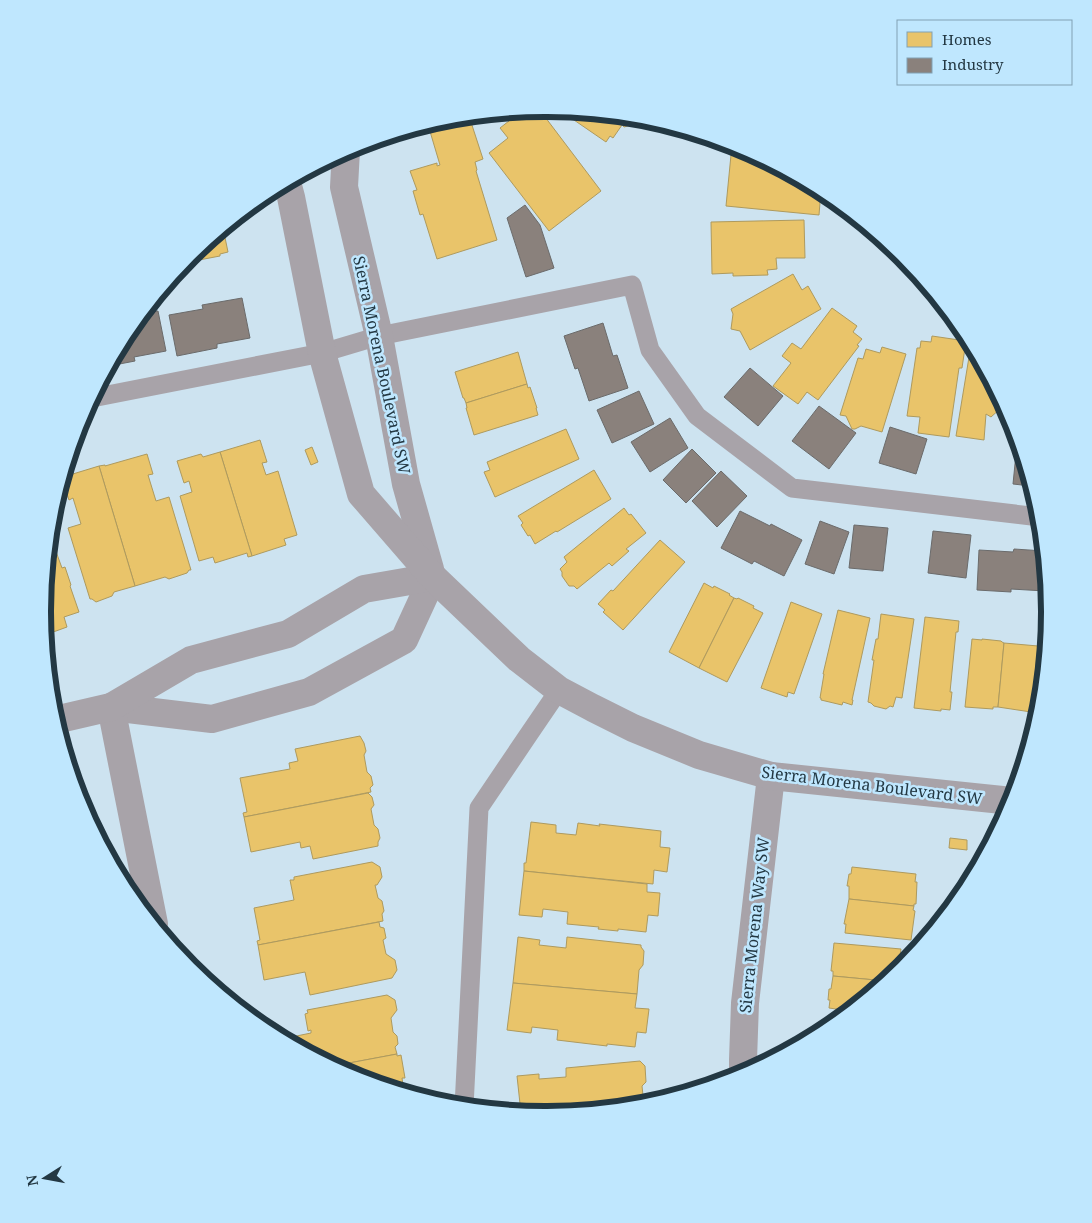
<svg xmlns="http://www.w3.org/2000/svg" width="1092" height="1223" viewBox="0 0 1092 1223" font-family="'Noto Serif',serif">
<rect width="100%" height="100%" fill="#cde3f0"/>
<g fill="#e9c46a" stroke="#ae9a5e">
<path d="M 539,109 L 601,191 L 549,231 L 489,153 L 508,138 L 500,128 L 523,110 Z"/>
<path d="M 558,109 L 640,117 L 635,124 L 624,127 L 622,125 L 613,138 L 610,136 L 606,142 Z"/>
<path d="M 469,116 L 483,159 L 475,162 L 477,170 L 476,171 L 497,240 L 437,259 L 423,214 L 420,215 L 413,191 L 417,190 L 410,171 L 437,163 L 437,166 L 440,165 L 429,128 Z"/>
<path d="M 751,154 L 754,155 L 821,190 L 819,215 L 726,206 L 731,155 L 751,157 Z"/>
<path d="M 804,220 L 805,258 L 776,258 L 777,269 L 767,270 L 768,275 L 733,276 L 733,273 L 712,274 L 711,222 Z"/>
<path d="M 223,228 L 228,252 L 220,254 L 220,256 L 199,260 L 198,257 L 195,258 L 194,252 Z"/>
<path d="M 793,274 L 802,290 L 808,286 L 821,309 L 750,350 L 740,331 L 731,329 L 733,314 L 731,309 Z"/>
<path d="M 832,308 L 857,326 L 853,332 L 862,339 L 857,345 L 859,346 L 818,400 L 807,392 L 798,404 L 773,386 L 791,363 L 782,356 L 792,343 L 801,349 Z"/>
<path d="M 932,336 L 966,341 L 962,368 L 959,368 L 949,437 L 918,433 L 920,417 L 907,416 L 917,348 L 920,348 L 921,341 L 931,342 Z"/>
<path d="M 970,342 L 1006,409 L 1001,408 L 991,417 L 986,414 L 984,440 L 956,436 L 971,345 L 970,345 Z"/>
<path d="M 882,347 L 906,354 L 882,432 L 861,426 L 855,429 L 852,429 L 846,416 L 840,415 L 858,358 L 863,359 L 866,349 L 880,353 Z"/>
<path d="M 518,352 L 527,384 L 466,403 L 464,398 L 463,398 L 455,372 Z"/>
<path d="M 527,384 L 528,388 L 530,387 L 537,408 L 536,408 L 538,415 L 474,435 L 466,408 L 467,408 L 466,403 Z"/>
<path d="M 566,429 L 579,459 L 495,497 L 484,472 L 490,470 L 487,462 Z"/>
<path d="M 260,440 L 267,462 L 262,463 L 266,475 L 278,471 L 297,535 L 284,539 L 286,545 L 252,556 L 220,452 Z"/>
<path d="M 312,447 L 318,462 L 311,465 L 305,450 Z"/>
<path d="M 220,452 L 252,556 L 248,557 L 247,553 L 215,563 L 213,557 L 199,561 L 180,496 L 192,492 L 189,481 L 184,483 L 177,461 L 201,454 L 203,457 Z"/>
<path d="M 147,454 L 153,474 L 148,475 L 156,501 L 169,497 L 191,570 L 189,570 L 187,573 L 169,579 L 165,577 L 135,586 L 99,466 L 105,465 L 105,466 Z"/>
<path d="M 99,466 L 135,586 L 114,592 L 112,596 L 96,602 L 92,599 L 90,599 L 68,528 L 81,524 L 73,498 L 69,500 L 62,480 L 63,477 Z"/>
<path d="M 594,470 L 611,499 L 557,532 L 556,531 L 535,544 L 530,535 L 528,536 L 521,525 L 523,523 L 518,516 Z"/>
<path d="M 624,508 L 629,515 L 631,514 L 646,533 L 626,549 L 629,551 L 612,566 L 609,563 L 577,589 L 574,586 L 569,586 L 562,576 L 562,572 L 560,569 L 567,562 L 564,557 Z"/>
<path d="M 51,538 L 62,568 L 65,567 L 71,585 L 70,586 L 79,612 L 64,617 L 67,627 L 45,635 L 43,611 L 50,539 Z"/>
<path d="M 660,540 L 685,562 L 623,630 L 603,612 L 605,610 L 598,604 L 611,590 L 613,591 Z"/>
<path d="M 704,583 L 713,588 L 714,586 L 730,594 L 729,595 L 734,598 L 699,668 L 669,652 Z"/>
<path d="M 734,598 L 737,599 L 738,598 L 754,606 L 753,608 L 763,613 L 727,682 L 699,668 Z"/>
<path d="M 791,602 L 822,614 L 794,694 L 788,692 L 787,697 L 761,688 Z"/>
<path d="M 838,610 L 870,618 L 852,700 L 853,700 L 852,705 L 843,702 L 842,705 L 821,700 L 821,698 L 820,698 L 824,674 L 823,674 Z"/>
<path d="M 881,614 L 914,619 L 902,698 L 896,697 L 893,707 L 890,706 L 886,709 L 874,706 L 871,703 L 868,702 L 874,660 L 872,660 L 876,639 L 878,639 Z"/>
<path d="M 925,617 L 959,621 L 958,632 L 956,632 L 950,692 L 952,692 L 950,710 L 941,709 L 941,711 L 914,708 Z"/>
<path d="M 972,639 L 982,640 L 982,639 L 1001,641 L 1002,642 L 1004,643 L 998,707 L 993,707 L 993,709 L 965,707 Z"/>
<path d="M 1004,643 L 1038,646 L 1031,712 L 998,707 Z"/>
<path d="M 360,736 L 364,743 L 366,751 L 364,755 L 367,772 L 371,776 L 373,785 L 370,788 L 371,792 L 244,817 L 243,813 L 247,812 L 240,778 L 290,769 L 289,763 L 298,761 L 295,749 Z"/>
<path d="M 368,793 L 372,797 L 374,805 L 371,809 L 374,825 L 378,829 L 380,838 L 378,842 L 378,846 L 313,859 L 310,846 L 301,848 L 300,842 L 251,852 L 244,817 Z"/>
<path d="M 531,822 L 556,825 L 556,833 L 576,835 L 578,823 L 600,826 L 599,824 L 661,831 L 660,847 L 670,848 L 667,872 L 654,870 L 653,884 L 524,871 L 524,863 L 526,863 Z"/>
<path d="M 950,838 L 967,840 L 967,850 L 949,848 Z"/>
<path d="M 372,862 L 380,867 L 382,877 L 377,885 L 375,885 L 378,898 L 382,901 L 384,911 L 382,914 L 383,921 L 258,945 L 257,941 L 260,940 L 254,908 L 294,900 L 290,880 L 294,880 L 294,877 Z"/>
<path d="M 852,867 L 916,874 L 915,882 L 917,882 L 916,904 L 914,904 L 914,906 L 849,899 L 849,886 L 847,886 L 849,874 L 851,874 Z"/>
<path d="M 524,871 L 647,884 L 647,892 L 660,893 L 658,916 L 648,915 L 646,932 L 618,929 L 618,931 L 598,929 L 599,927 L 567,924 L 568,912 L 543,909 L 542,917 L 519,915 Z"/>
<path d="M 849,899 L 914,906 L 913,910 L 915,911 L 911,940 L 845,933 L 846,924 L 844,924 Z"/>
<path d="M 379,922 L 380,927 L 384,928 L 386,938 L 383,940 L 386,954 L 395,960 L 397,970 L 392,978 L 310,995 L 305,972 L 264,980 L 258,945 Z"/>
<path d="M 518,937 L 540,940 L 539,945 L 566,948 L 567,937 L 641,945 L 641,947 L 644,951 L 643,965 L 639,970 L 637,994 L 513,983 Z"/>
<path d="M 834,943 L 901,949 L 898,970 L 886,981 L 833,976 L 833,971 L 831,971 Z"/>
<path d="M 833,976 L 886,981 L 850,1011 L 829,1008 L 830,1000 L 828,1000 L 829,989 L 831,989 Z"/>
<path d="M 513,983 L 637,994 L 635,1008 L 649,1009 L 646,1033 L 637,1032 L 635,1047 L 607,1044 L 607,1046 L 557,1040 L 558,1030 L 532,1027 L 531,1033 L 507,1030 Z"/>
<path d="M 387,995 L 395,1000 L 397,1010 L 391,1018 L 393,1032 L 397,1036 L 398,1044 L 395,1047 L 397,1054 L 333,1066 L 282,1039 L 311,1033 L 311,1030 L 308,1031 L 305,1014 L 308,1013 L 307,1010 Z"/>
<path d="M 397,1054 L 397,1056 L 401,1055 L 405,1078 L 402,1078 L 404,1092 L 353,1077 L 333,1066 Z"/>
<path d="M 640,1061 L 645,1066 L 646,1082 L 642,1086 L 644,1105 L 546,1115 L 521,1113 L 517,1076 L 539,1074 L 539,1079 L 566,1077 L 566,1068 Z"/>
</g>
<g fill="#8a817c" stroke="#6b6b6b">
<path d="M 525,205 L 540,225 L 554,268 L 526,277 L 507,218 Z"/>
<path d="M 242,298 L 250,338 L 217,344 L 217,348 L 177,356 L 169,315 L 203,309 L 202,305 Z"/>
<path d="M 158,311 L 166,351 L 134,357 L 135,361 L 109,366 L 128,332 L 142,314 Z"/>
<path d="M 603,323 L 613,356 L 617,355 L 628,388 L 589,401 L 578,368 L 575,369 L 564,336 Z"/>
<path d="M 750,368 L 783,396 L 758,426 L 724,397 Z"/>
<path d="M 639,391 L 654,424 L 612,443 L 597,410 Z"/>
<path d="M 819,406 L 856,433 L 829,469 L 792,441 Z"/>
<path d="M 670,418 L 688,448 L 650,472 L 631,442 Z"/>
<path d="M 890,427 L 927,439 L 916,474 L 879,463 Z"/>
<path d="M 1017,444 L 1019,445 L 1031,486 L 1013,484 Z"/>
<path d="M 692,449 L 716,473 L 686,503 L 663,480 Z"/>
<path d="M 721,471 L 747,496 L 717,527 L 692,501 Z"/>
<path d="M 740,511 L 770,526 L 771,524 L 802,540 L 784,576 L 754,561 L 752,564 L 721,548 Z"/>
<path d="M 820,521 L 849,532 L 834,574 L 805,564 Z"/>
<path d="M 854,525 L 888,528 L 883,571 L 849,568 Z"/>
<path d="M 933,531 L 971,535 L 966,578 L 928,573 Z"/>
<path d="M 1014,549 L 1044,551 L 1046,573 L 1045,591 L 1011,589 L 1011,592 L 977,590 L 979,550 L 1013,552 Z"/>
</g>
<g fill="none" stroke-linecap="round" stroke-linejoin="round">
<g stroke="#a8a3a9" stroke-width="19">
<path d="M 92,398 L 322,353 L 379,336 L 632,285 L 650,350 L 697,416 L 792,488 L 1040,517"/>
<path d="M 464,1107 L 479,808 L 529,734 L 559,690"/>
</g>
<g stroke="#a8a3a9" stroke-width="28">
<path d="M 111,707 L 212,719 L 309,692 L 404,640 L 433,577"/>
<path d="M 111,707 L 154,924"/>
<path d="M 55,720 L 111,707 L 191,660 L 288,634 L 364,589 L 433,577"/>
<path d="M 743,1074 L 743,1060 L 745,1003 L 771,776"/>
</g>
<g stroke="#a8a3a9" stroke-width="28">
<path d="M 346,150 L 344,187 L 379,336 L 406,484 L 430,569"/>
<path d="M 287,182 L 291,197 L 322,353 L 361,494 L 433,577 L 519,659 L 559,690 L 593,708 L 633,728 L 699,755 L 771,776 L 1012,801"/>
</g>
</g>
<g text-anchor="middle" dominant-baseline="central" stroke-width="5" stroke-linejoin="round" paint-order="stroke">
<g font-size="16" fill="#233843" stroke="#bfe7fe">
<text transform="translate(382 365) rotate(78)">Sierra Morena Boulevard SW</text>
<text transform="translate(872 785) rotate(7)">Sierra Morena Boulevard SW</text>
<text transform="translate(754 925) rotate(-84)">Sierra Morena Way SW</text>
</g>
</g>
<path d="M0 0H1092V1223H0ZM545 117H547A494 494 0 0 1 1041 611V612A494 494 0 0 1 547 1106H545A494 494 0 0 1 51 612V611A494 494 0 0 1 545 117Z" fill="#bfe7fe" fill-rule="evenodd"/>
<path fill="none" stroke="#233843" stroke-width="6" d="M545 117H547A494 494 0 0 1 1041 611V612A494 494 0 0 1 547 1106H545A494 494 0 0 1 51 612V611A494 494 0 0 1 545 117Z"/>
<rect x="897" y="20" width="175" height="65" fill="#bfe7fe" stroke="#81a1b3"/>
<rect x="907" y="32" width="25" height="15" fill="#e9c46a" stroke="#81a1b3"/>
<text x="942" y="45" font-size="15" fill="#233843">Homes</text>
<rect x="907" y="58" width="25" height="15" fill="#8a817c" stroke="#81a1b3"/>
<text x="942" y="70" font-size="15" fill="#233843">Industry</text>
<g transform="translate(45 1178) rotate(259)" stroke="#bfe7fe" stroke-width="4" paint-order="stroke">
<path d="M0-4L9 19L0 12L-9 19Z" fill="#233843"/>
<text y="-8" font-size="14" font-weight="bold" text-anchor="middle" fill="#233843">N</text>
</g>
</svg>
